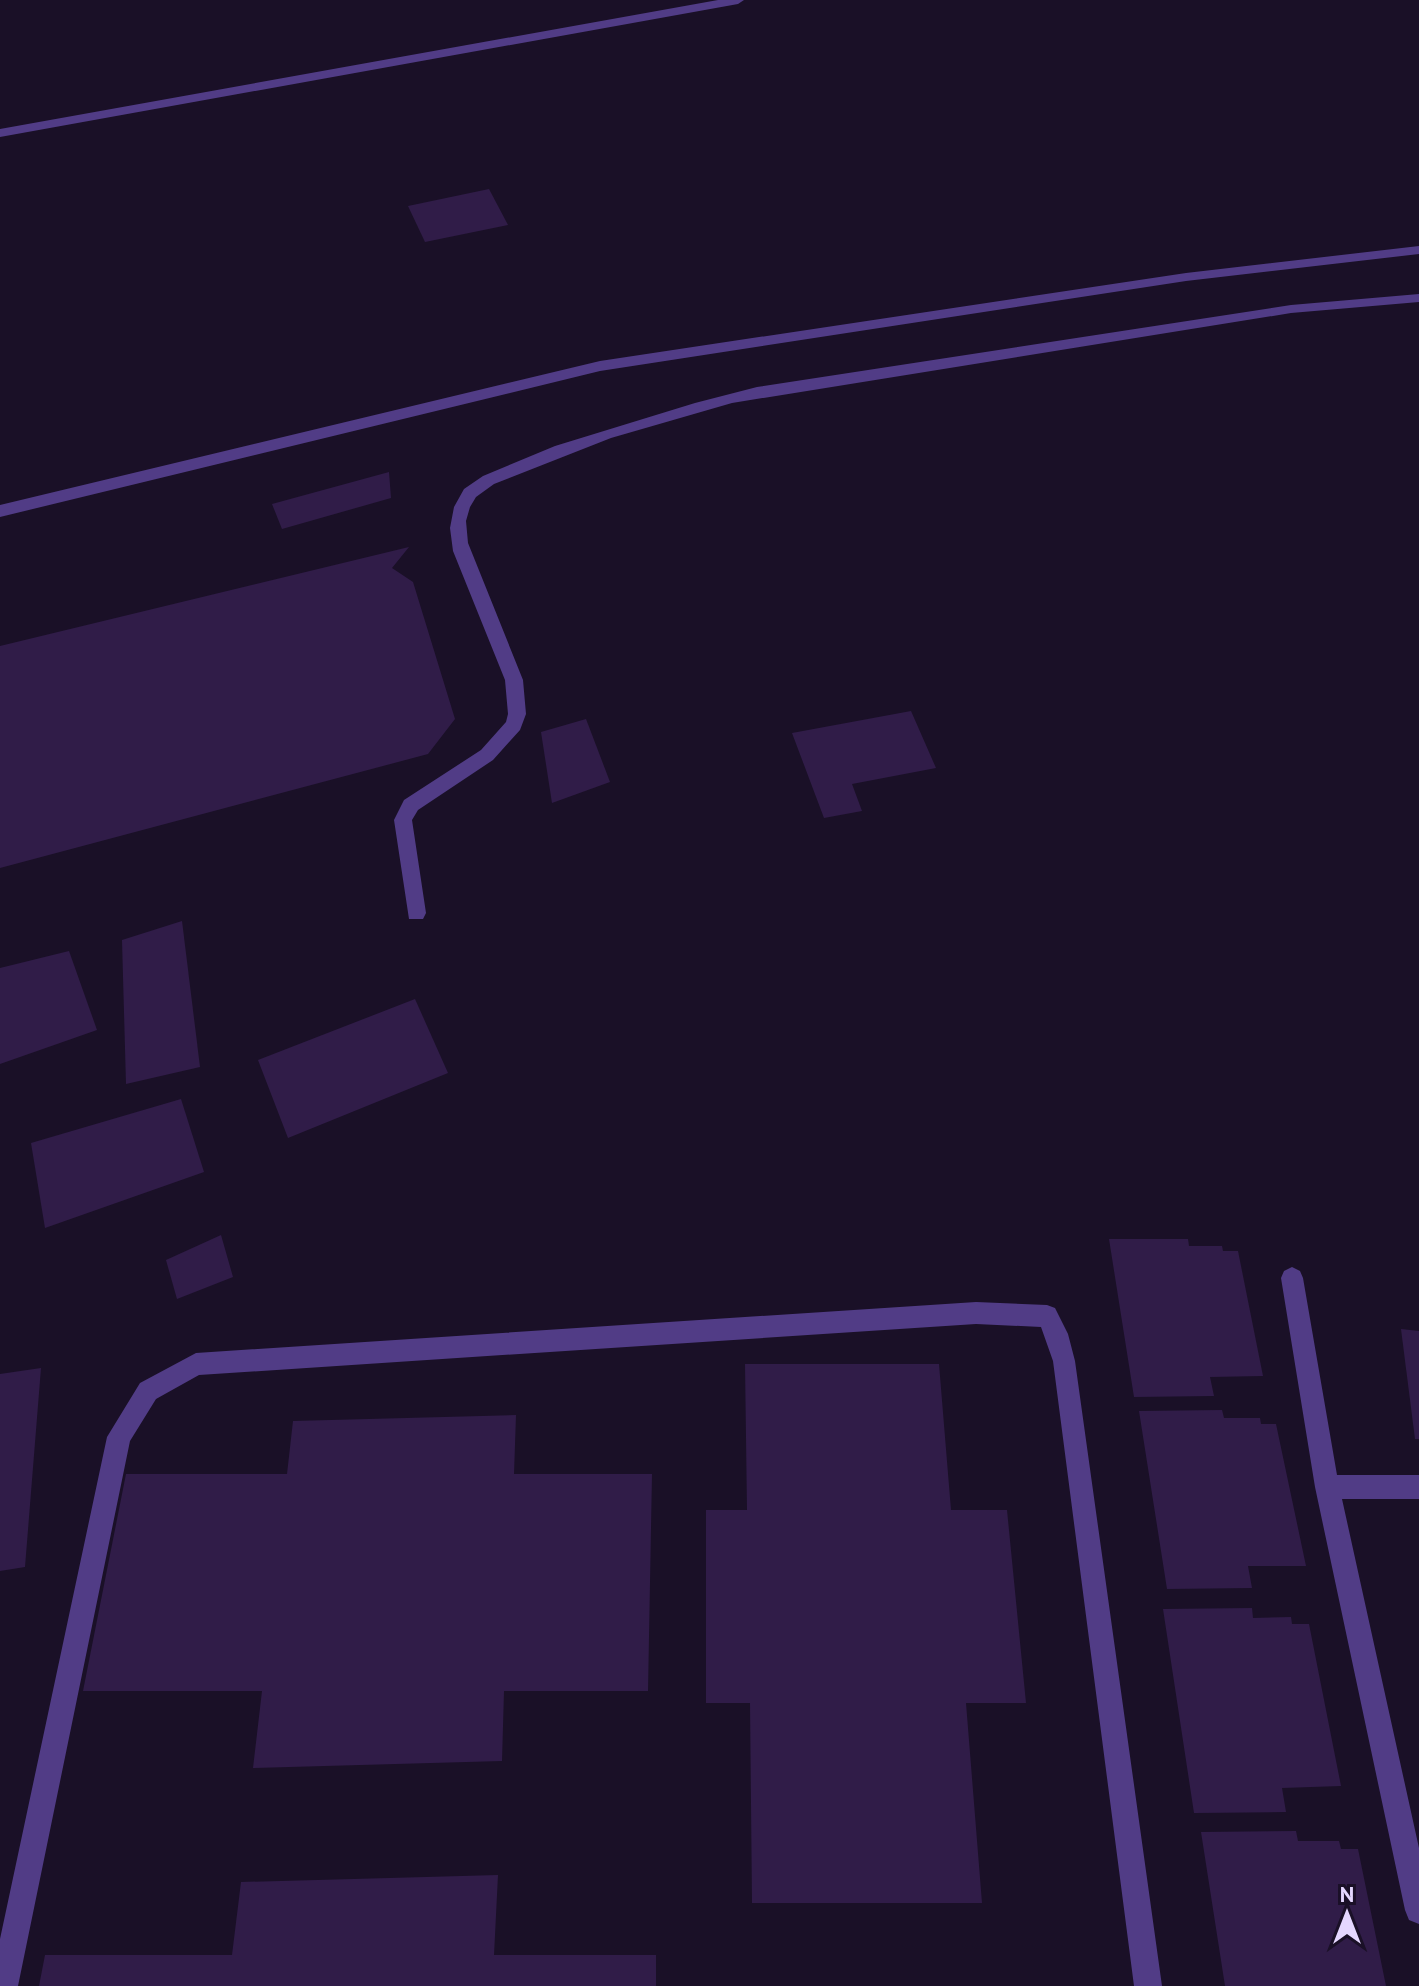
<svg xmlns="http://www.w3.org/2000/svg" width="1419" height="1986" viewBox="0 0 1419 1986" font-family="'PT Sans',sans-serif">
<rect width="100%" height="100%" fill="#1a1027"/>
<g fill="#301c48">
<path d="M 489,189 L 508,225 L 425,242 L 408,206 Z"/>
<path d="M 389,472 L 391,498 L 282,529 L 272,504 Z"/>
<path d="M 409,547 L 392,568 L 413,582 L 455,719 L 428,754 L 0,868 L 0,646 Z"/>
<path d="M 911,711 L 936,768 L 852,784 L 862,811 L 824,818 L 792,733 Z"/>
<path d="M 586,719 L 610,782 L 552,803 L 541,732 Z"/>
<path d="M 182,921 L 200,1067 L 126,1084 L 122,940 Z"/>
<path d="M 69,951 L 97,1030 L 0,1064 L 0,968 Z"/>
<path d="M 415,999 L 448,1073 L 288,1138 L 258,1060 Z"/>
<path d="M 181,1099 L 204,1172 L 45,1228 L 31,1143 Z"/>
<path d="M 221,1235 L 233,1277 L 177,1299 L 166,1260 Z"/>
<path d="M 1109,1239 L 1188,1239 L 1189,1246 L 1222,1246 L 1223,1251 L 1238,1251 L 1263,1376 L 1210,1377 L 1214,1396 L 1134,1397 Z"/>
<path d="M 1401,1329 L 1419,1331 L 1419,1439 L 1415,1439 Z"/>
<path d="M 745,1364 L 939,1364 L 951,1510 L 1007,1510 L 1026,1703 L 966,1703 L 982,1903 L 752,1903 L 750,1703 L 706,1703 L 706,1510 L 747,1510 Z"/>
<path d="M 41,1368 L 25,1567 L 0,1571 L 0,1374 Z"/>
<path d="M 1222,1410 L 1224,1418 L 1260,1418 L 1261,1424 L 1276,1424 L 1306,1566 L 1248,1566 L 1252,1588 L 1167,1589 L 1139,1411 Z"/>
<path d="M 516,1415 L 514,1474 L 652,1474 L 648,1691 L 504,1691 L 502,1761 L 253,1768 L 262,1691 L 83,1691 L 126,1474 L 287,1474 L 293,1421 Z"/>
<path d="M 1252,1608 L 1253,1618 L 1291,1617 L 1292,1624 L 1309,1624 L 1341,1786 L 1282,1788 L 1286,1812 L 1194,1813 L 1163,1609 Z"/>
<path d="M 1296,1831 L 1298,1841 L 1339,1841 L 1341,1849 L 1358,1849 L 1386,1986 L 1225,1986 L 1201,1832 Z"/>
<path d="M 498,1875 L 494,1955 L 656,1955 L 656,1986 L 39,1986 L 45,1955 L 232,1955 L 241,1882 Z"/>
</g>
<g fill="none" stroke-linecap="round" stroke-linejoin="round">
<g fill="#513c86" fill-rule="evenodd">
<path d="M 718,0 L 744,0 L 738,4 L 0,137 L 0,129 Z"/>
<path d="M 1419,246 L 1419,254 L 1186,281 L 600,371 L 0,517 L 0,505 L 600,361 L 1186,273 Z"/>
<path d="M 1292,1267 L 1300,1271 L 1303,1278 L 1337,1475 L 1419,1475 L 1419,1499 L 1342,1499 L 1419,1848 L 1419,1924 L 1409,1920 L 1405,1910 L 1315,1487 L 1281,1278 L 1284,1271 Z"/>
</g>
<g fill="#513c86" fill-rule="evenodd">
<path d="M 1419,294 L 1419,302 L 1291,313 L 732,403 L 611,438 L 494,484 L 476,497 L 470,507 L 466,521 L 468,543 L 523,680 L 526,714 L 520,730 L 493,760 L 418,810 L 412,820 L 426,913 L 423,919 L 409,919 L 394,820 L 404,800 L 481,750 L 506,722 L 508,714 L 505,680 L 453,551 L 450,528 L 454,507 L 464,489 L 483,476 L 555,446 L 695,403 L 757,387 L 1291,305 Z"/>
<path d="M 976,1302 L 1047,1305 L 1055,1308 L 1068,1334 L 1075,1361 L 1162,1986 L 1134,1986 L 1053,1361 L 1041,1327 L 976,1324 L 199,1375 L 156,1399 L 130,1441 L 18,1986 L 0,1986 L 0,1939 L 107,1437 L 140,1383 L 196,1353 Z"/>
</g>
</g>
<g transform="translate(1347 1914)" stroke="#1a1027" stroke-width="6" paint-order="stroke">
<path d="M0-6L14 30L0 20L-14 30Z" fill="#e5d7ff"/>
<text y="-12" font-size="22" font-weight="bold" text-anchor="middle" fill="#e5d7ff">N</text>
</g>
</svg>
